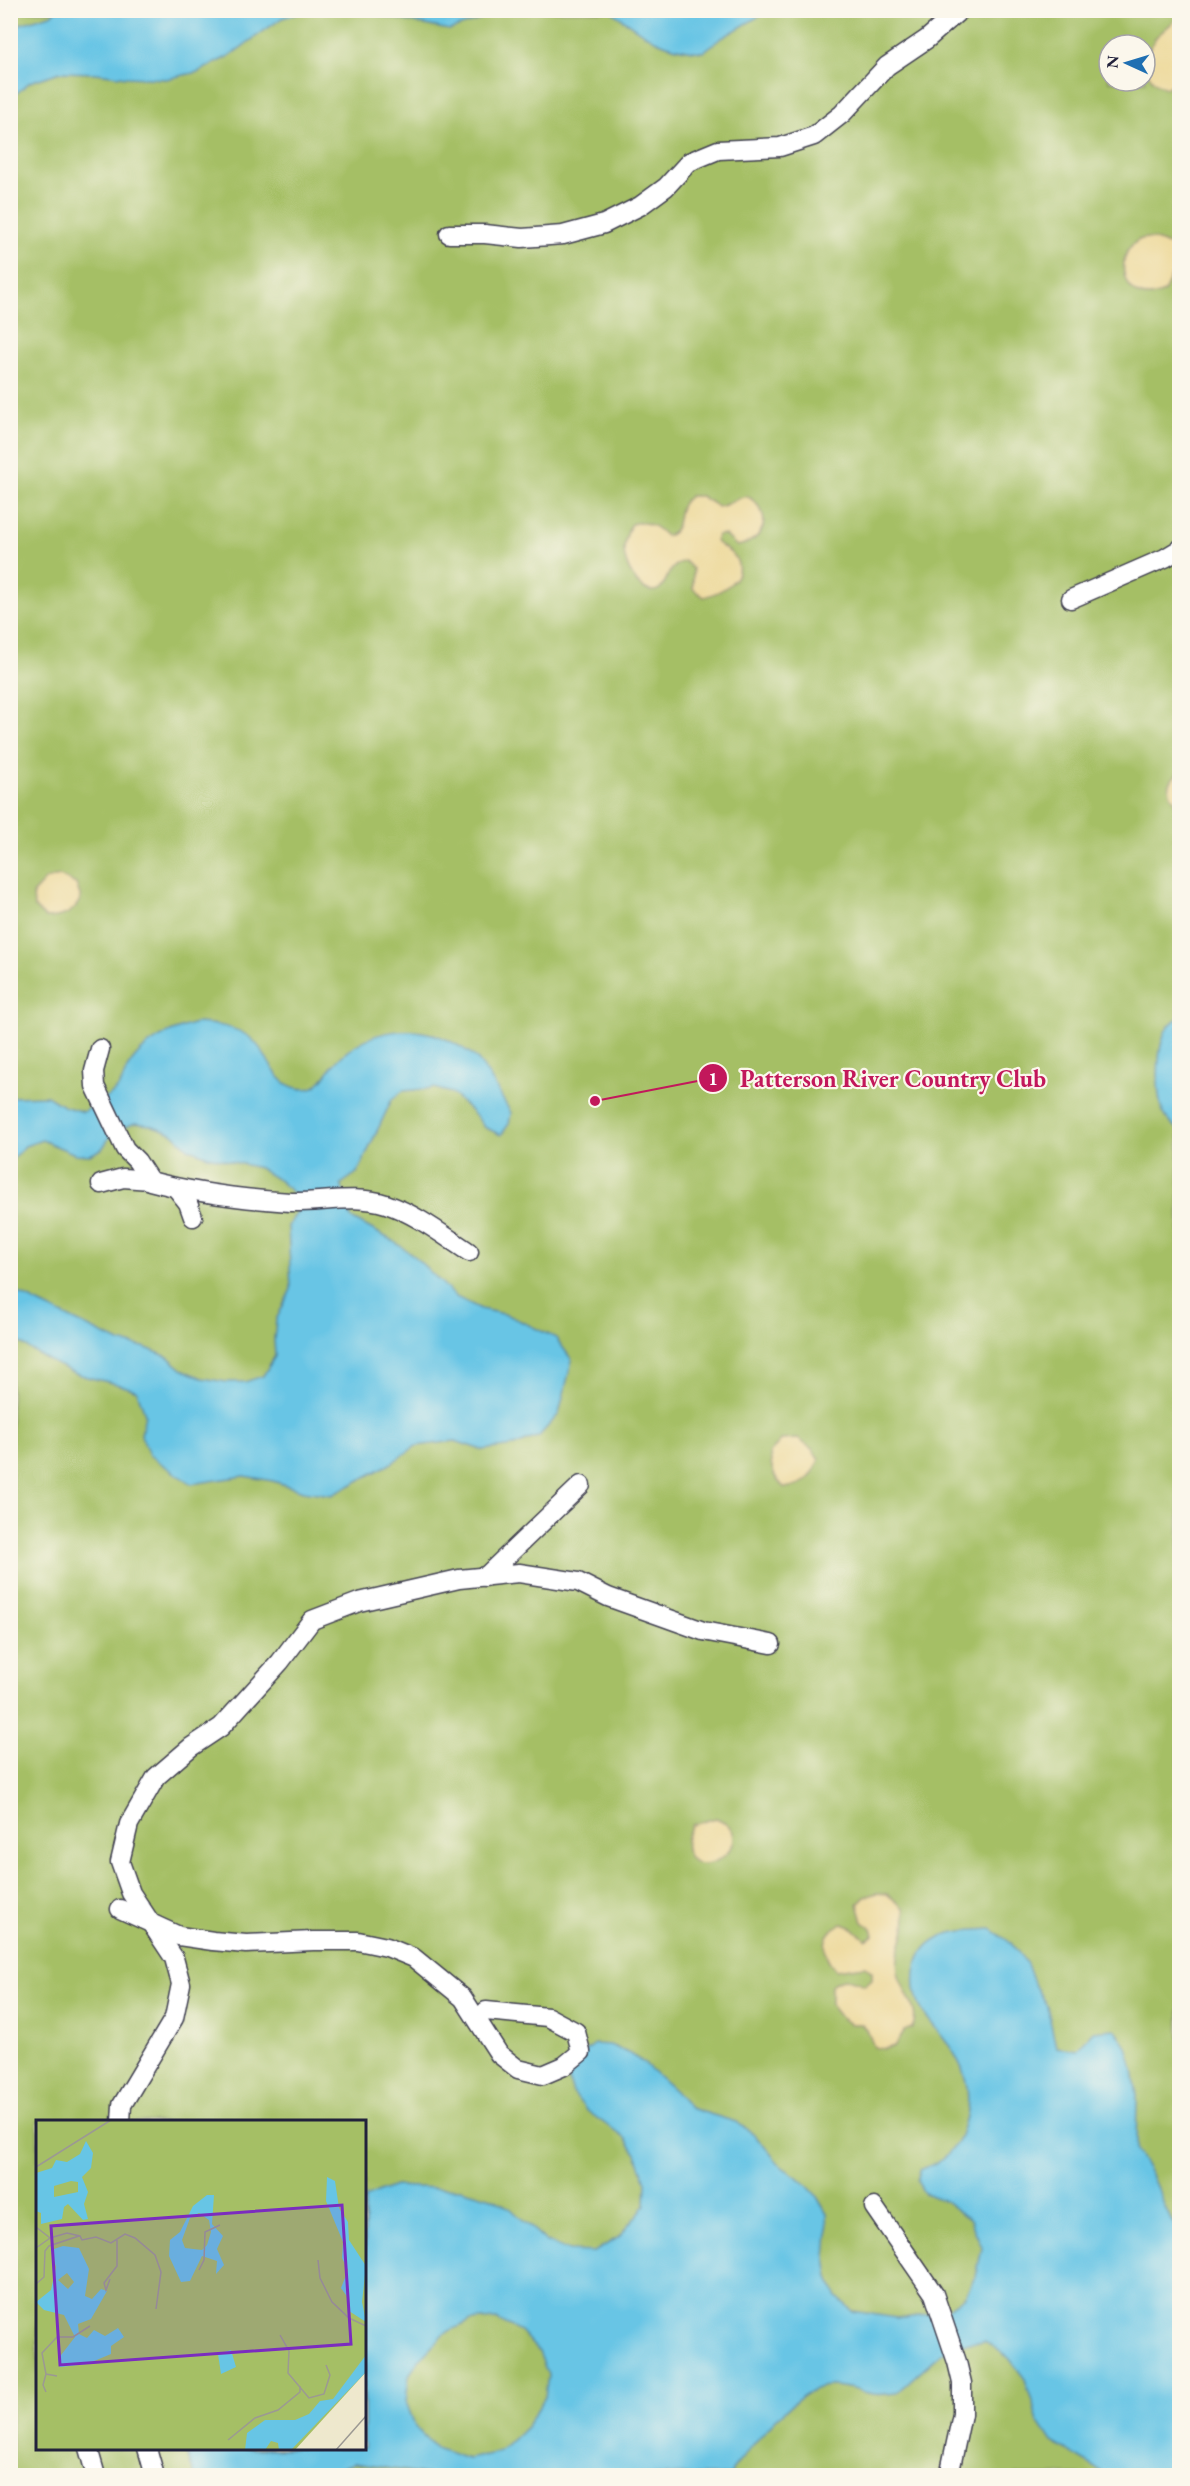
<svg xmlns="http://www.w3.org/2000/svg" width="1190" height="2486" viewBox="0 0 1190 2486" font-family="'EB Garamond',serif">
<rect width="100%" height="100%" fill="#fbf7ec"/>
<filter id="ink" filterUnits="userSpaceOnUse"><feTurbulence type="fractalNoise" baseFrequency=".0167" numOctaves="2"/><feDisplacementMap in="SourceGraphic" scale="12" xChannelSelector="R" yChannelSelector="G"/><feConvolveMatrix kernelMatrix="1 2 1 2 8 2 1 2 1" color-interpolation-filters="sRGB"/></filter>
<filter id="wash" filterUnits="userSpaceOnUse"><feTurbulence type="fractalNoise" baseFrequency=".008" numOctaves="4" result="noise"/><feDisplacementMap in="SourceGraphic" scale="24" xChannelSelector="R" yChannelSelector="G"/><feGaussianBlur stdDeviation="1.35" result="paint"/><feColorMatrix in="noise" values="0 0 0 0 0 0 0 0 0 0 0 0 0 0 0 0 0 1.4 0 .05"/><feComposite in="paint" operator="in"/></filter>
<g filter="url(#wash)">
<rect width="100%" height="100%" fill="#eee8cd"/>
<path fill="#a5bf65" stroke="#647050" stroke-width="1.5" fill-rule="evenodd" d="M 11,11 L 1179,11 L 1179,2475 L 11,2476 ZM 1109,45 L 1145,45 L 1145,81 L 1109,81 ZM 38,2122 L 364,2122 L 364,2448 L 38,2448 Z"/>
<g fill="#eeda9e" stroke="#887e6c" stroke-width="1.5">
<path d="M 1179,17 L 1179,80 L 1166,88 C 1149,82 1146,72 1145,56 L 1156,37 Z"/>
<path d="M 1179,200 L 1179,266 L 1175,269 L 1164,292 C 1122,312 1110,252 1141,239 C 1150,236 1160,242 1168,245 L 1176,239 C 1174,225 1166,210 1179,200 Z"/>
<path d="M 690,496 L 701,496 L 718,507 C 729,505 736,498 747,496 C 773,512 768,540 737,546 L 725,535 L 718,535 L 715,541 C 722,548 734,552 737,561 C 745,581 719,593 704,597 L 693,589 L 693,569 L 685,561 C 664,566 669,590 653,591 C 637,591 625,565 624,551 C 624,541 627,533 631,524 C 646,520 655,525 666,536 C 686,529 670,511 690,496 Z"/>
<path d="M 1179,772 L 1179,805 C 1166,794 1166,783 1179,772 Z"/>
<path d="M 60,876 L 76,884 L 81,898 C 73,914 64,917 46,918 L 34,907 L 33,893 L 46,879 Z"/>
<path d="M 798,1439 L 812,1449 L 819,1460 C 811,1480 806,1484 785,1488 C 773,1478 771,1468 770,1453 L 781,1440 Z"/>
<path d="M 716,1818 C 763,1838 704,1882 689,1856 C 682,1845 687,1835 692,1825 Z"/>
<path d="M 876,1893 L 887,1894 L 904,1908 C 911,1932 894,1947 898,1972 C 901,1991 922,2009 912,2028 L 904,2031 L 895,2046 L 884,2049 L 874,2047 L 867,2030 L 861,2024 L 850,2024 L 842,2019 L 831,2005 L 831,1985 C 843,1975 852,1980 865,1985 L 872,1979 L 872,1972 L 865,1966 L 836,1970 C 821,1955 820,1931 843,1924 L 853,1928 L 866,1940 L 874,1935 L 872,1928 L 863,1922 L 858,1904 L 865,1897 Z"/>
</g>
<g fill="#67c5e5" stroke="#447490" stroke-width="1.5" fill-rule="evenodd">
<path d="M 56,11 L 56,10 L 306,11 L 282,18 L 229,56 L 198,72 L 166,79 L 127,77 L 96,73 L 60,72 L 30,82 L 11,98 L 11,27 L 50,15 Z"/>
<path d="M 359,11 L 492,10 L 492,11 L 479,20 L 449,30 Z"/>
<path d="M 611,11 L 768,11 L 720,39 L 703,52 C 661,49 644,35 611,11 Z"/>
<path d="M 1179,1017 L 1179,1130 C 1175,1127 1169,1122 1166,1117 C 1154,1101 1157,1048 1166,1030 C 1168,1025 1175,1021 1179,1017 Z"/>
<path d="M 196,1023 C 214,1024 233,1026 248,1036 C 268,1050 272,1083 297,1088 C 320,1093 324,1075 335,1063 C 367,1027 419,1021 459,1046 C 465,1050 473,1054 477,1059 C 491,1075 500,1096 511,1113 L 509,1124 L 501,1135 L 484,1127 L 477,1117 L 452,1093 L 434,1088 L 403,1091 L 392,1099 L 358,1172 L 341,1184 L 351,1218 L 393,1241 L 413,1255 L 456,1297 L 481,1309 L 508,1315 L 556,1338 L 572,1360 L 559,1414 L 539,1436 L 514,1446 L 482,1450 L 455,1441 L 416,1446 L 390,1464 L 332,1495 L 303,1491 L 273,1481 L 244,1476 L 191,1484 L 149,1455 L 141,1435 L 145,1414 L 137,1391 C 118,1383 106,1382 87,1377 C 60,1369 34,1352 11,1337 L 10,1289 L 119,1342 L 144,1347 L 168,1357 L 182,1369 L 202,1378 L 226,1382 L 245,1382 L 263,1376 L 275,1356 L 274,1339 L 276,1320 L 291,1289 L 288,1226 L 297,1212 L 295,1195 L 280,1181 L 259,1168 L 208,1156 L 188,1148 L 172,1133 L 150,1125 L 135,1123 L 113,1132 L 102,1149 L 90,1155 L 75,1154 L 42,1140 L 25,1146 L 11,1161 L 11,1097 L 47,1096 L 63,1106 L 83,1112 C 95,1104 112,1097 120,1085 C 124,1079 124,1073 128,1067 C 144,1042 168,1031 196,1023 Z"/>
<path d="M 991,1929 L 1011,1943 L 1027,1964 L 1035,1986 L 1047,2006 L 1056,2047 L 1077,2050 L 1093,2031 L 1115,2029 L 1127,2047 L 1133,2070 L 1137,2096 L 1136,2150 L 1150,2173 L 1171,2220 L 1179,2231 L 1179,2475 L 1108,2475 L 1052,2442 L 1038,2421 L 1025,2379 L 1009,2358 L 985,2341 L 960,2344 L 941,2353 L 896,2393 C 889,2394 880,2395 873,2394 C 857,2391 845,2385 827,2386 C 797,2387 750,2448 732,2471 L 731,2475 L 437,2476 L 354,2463 L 320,2475 L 195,2476 L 185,2449 L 364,2448 L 365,2198 L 394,2186 L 461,2189 L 492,2198 L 510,2208 L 546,2241 L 569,2251 L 594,2252 L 619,2237 L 645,2205 L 646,2181 L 636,2154 L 626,2139 L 586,2110 L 573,2093 L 567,2074 L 577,2057 L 595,2044 L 610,2045 L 628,2053 L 644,2063 L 675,2091 L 690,2108 L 736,2122 L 753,2133 L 782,2167 L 802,2180 L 816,2195 L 827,2214 L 828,2234 L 826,2257 L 829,2278 L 837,2297 L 853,2311 L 896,2318 L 943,2312 L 965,2296 L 977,2273 L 982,2247 L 970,2220 L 945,2201 L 924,2193 L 917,2181 L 920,2170 C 944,2160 955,2153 963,2127 C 975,2091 964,2062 940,2034 C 934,2025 922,2014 919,2004 C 910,1979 914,1949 940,1937 C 954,1930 975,1930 991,1929 ZM 496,2319 L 520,2331 L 539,2352 L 548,2375 L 545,2397 L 527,2426 L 500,2452 L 468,2459 L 436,2448 L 416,2428 L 406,2402 L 409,2375 L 420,2359 L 445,2333 L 471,2321 Z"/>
</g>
</g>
<g filter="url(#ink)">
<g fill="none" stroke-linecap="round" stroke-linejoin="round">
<g stroke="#414051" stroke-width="21">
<g id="service">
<path d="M 449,234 L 485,234 L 522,238 L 563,235 L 604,224 L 640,206 L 666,187 L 689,162 L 718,150 L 780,147 L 814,136 L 842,114 L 887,66 L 927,39 L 960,10"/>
<path d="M 1071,599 L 1165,558 L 1180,549"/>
<path d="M 100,1049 L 94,1071 L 95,1086 L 125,1149 L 137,1161 L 150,1181 C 195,1193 244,1199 290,1202 C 322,1203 355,1194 386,1204 C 416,1214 443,1235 469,1252"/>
<path d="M 101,1184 L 123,1178 L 150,1180"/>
<path d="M 176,1188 L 188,1203 L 193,1217"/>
<path d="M 485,1577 L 581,1485"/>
<path d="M 120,1909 L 179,1936 L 213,1941 L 246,1944 L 313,1941 L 358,1941 L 387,1947 L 414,1958 L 463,1998 L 499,2054 L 518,2069 L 543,2075 L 564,2066 L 581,2052 L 576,2032 L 548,2017 L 486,2011"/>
<path d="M 121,2122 L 122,2105 L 174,2018 L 181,1984 L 174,1958 L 131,1893 L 120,1862 L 129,1824 L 156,1777 L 191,1747 L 221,1727 L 280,1662 L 312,1620 L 359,1602 L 459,1579 L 519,1573 L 578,1582 L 608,1597 L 703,1631 L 771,1644"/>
<path d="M 874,2207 L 934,2294 L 957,2362 L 962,2383 L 962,2414 L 949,2476"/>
<path d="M 88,2448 L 96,2476"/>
<path d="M 147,2448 L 155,2476"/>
</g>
</g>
<use href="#service" stroke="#fff" stroke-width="18"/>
</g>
</g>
<g transform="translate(36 2120)">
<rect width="330" height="330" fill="#eee8cd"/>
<path d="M 0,0 L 330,0 L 330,252 L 259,330 L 0,330 Z" fill="#a5bf65"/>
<path d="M 50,21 L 57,33 L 55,48 L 46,57 L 52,72 L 48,84 L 52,99 L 47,100 L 32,84 L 28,87 L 26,99 L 5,104 L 5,93 L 0,91 L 0,53 L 16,48 L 20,40 L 31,42 L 44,34 ZM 35,61 L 42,62 L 42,72 L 18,77 L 18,66 ZM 291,57 L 299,61 L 303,88 L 312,102 L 313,120 L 330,146 L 326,182 L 330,202 L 313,191 L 312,178 L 305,168 L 312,150 L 306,138 L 307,122 L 290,81 ZM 178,75 L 176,104 L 187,116 L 181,129 L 188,145 L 180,154 L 181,141 L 166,136 L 154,161 L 145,162 L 133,136 L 134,120 L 144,112 L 157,86 L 171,75 ZM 163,93 L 173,100 L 175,112 L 171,125 L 166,130 L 149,128 L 146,120 L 154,98 ZM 27,126 L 43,128 L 53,149 L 49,176 L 56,179 L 65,169 L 71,171 L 55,199 L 42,204 L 43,214 L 51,218 L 58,210 L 69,216 L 82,208 L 88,217 L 75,226 L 75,234 L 51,244 L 24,247 L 22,239 L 39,217 L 28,195 L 8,190 L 0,182 L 15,170 L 20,147 L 15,130 ZM 31,153 L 38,162 L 32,169 L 22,160 ZM 195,230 L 200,247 L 185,254 L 182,234 ZM 330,235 L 330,252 L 255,330 L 243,330 L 242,323 L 235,321 L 229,330 L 209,330 L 211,313 L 229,300 L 259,300 L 273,294 L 284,281 L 297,279 Z" fill="#67c5e5" fill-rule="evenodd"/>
<path fill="none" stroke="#9c9993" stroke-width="1.5" d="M 0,47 L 75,0M 0,107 L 14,118 L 0,128M 14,118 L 31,113 L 44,116 L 46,120 L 60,117 L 75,123 L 89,114 L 99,118 L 119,135 L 125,152 L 120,189M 282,140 L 284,158 L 296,182 L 313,198 L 330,206M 163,150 L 168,140 L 169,112 L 184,105M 74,159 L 70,170 L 68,163 L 81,146 L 81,120M 0,164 L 8,157 L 9,131 L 13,126 L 43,116M 244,215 L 253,231 L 252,253 L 273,278 L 288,274 L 294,255 L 290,245M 21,256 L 10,254 L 6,233 L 21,217 L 37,217 L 54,206M 10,272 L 7,265 L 10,254M 192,320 L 219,298 L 242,290 L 264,272 L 264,266M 300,330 L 330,296"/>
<path fill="#7b2cbf" fill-opacity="0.15" stroke="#7b2cbf" stroke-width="3" d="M 306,85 L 315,224 L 24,245 L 15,106 Z"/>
<rect width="330" height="330" fill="none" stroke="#22223b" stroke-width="3"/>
</g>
<path fill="none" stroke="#c2185b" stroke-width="2" d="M595 1101L713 1078"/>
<g fill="#c2185b" stroke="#fbf7ec" stroke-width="2">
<circle cx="595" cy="1101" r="6"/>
<circle cx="713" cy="1078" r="15"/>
</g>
<g font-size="18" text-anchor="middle" font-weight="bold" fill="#fff">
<text x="713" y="1085">1</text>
</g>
<g font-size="24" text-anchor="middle" font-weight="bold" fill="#c2185b" stroke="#fbf7ec" stroke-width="4.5" stroke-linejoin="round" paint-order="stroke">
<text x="893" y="1087">Patterson River Country Club</text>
</g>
<rect width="1190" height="2486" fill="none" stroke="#fbf7ec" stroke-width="36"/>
<g transform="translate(1127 63) rotate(274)"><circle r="28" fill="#fbf7ec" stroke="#a4a2a5" stroke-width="1.5"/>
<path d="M0-4.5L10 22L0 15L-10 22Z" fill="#1f6fb2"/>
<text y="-9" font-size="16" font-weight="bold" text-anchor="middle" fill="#22223b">N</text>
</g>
</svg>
